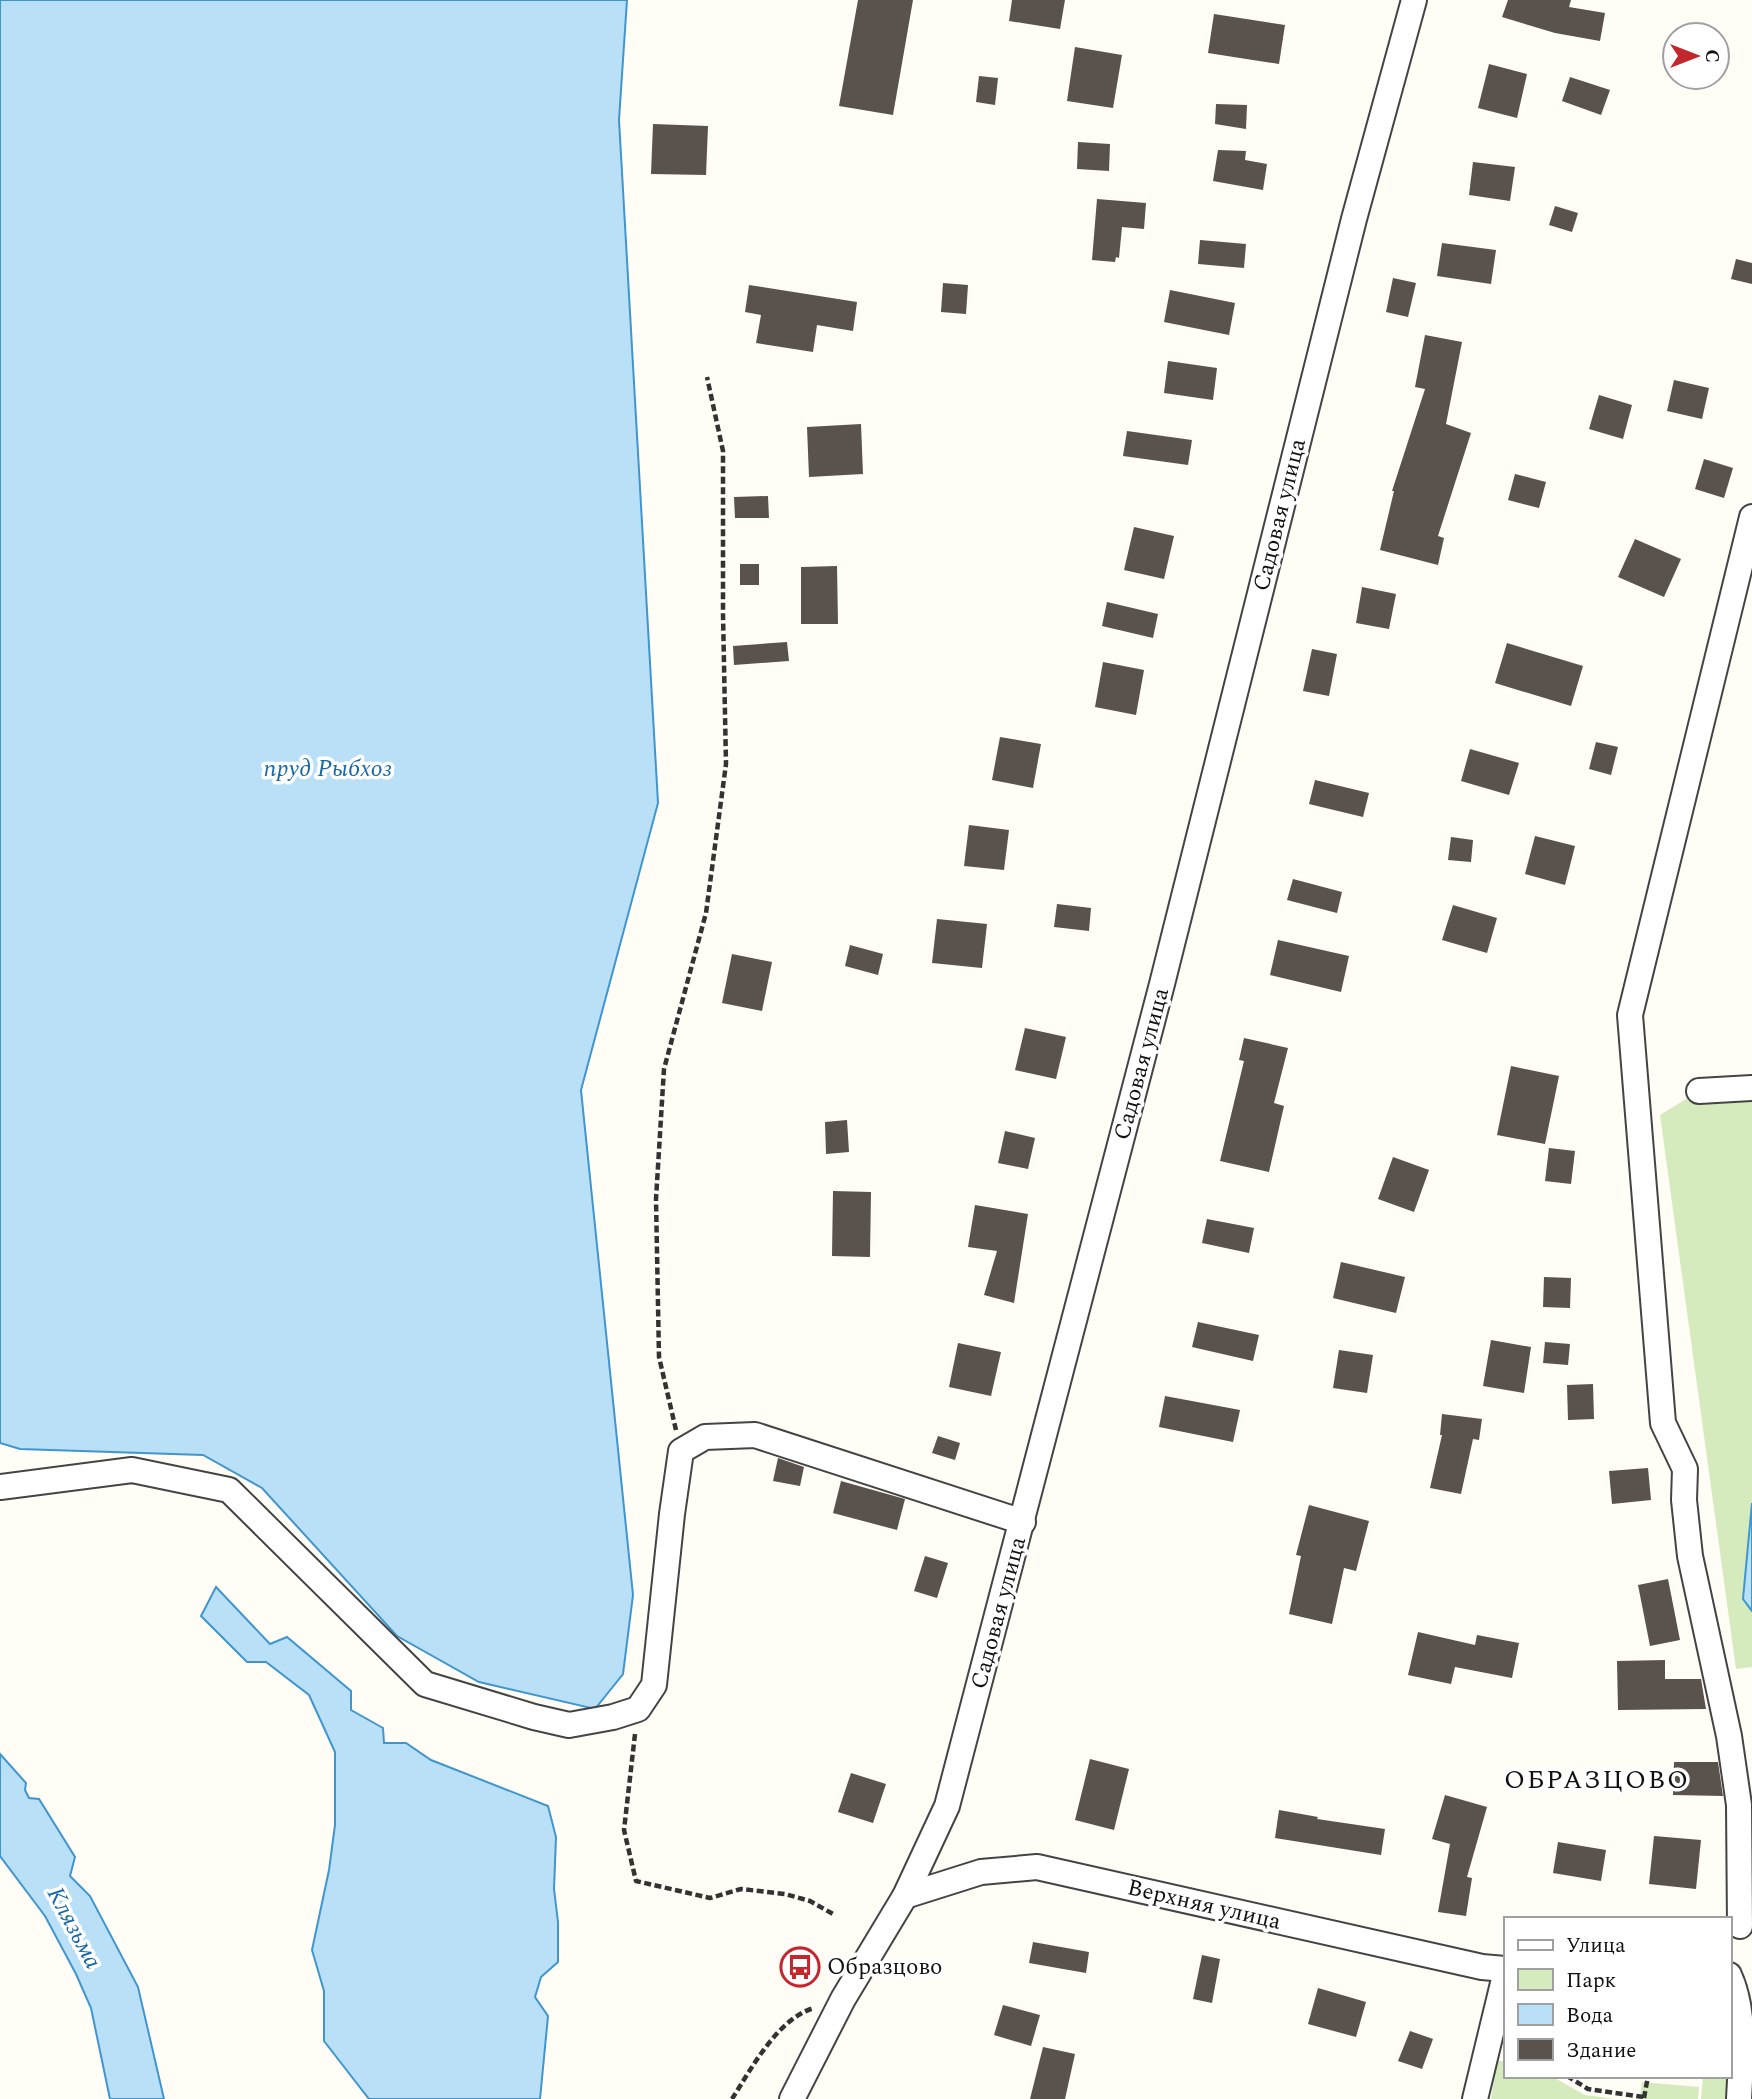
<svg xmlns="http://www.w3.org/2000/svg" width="1752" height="2099" viewBox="0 0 1752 2099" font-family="Spectral,serif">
<rect width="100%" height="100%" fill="#fffdf5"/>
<g fill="#d5ebbd">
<path d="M 1752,1092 L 1752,1667 L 1736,1669 L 1660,1115 L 1691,1096 Z"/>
<path d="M 1497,2061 L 1505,2061 L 1505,2076 L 1551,2076 L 1585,2095 L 1615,2099 L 1491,2099 Z"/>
<path d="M 1703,2076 L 1724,2076 L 1727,2078 L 1725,2099 L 1701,2099 Z"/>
<path d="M 1642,2082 L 1699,2087 L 1698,2099 L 1640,2099 Z"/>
</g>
<g fill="#b9e0f7" stroke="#3f96cf" stroke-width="2">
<path d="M 0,0 L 627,0 L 619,120 L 658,803 L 581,1090 L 633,1595 L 623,1674 L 595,1709 L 479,1682 L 397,1636 L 262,1488 L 203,1455 L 20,1449 L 0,1443 Z"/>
<path d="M 1752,1503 L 1752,1611 L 1743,1599 Z"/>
<path d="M 216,1587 L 270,1644 L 287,1637 L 351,1691 L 351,1710 L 383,1728 L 384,1743 L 406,1743 L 431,1760 L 548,1806 L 556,1837 L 554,1889 L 558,1922 L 558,1962 L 541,1977 L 535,1997 L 548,2016 L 540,2099 L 369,2099 L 324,2041 L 324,1991 L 312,1950 L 329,1870 L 335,1825 L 335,1752 L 309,1695 L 266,1662 L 247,1662 L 201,1616 Z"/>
<path d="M 0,1754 L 26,1783 L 25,1790 L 29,1798 L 39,1799 L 75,1857 L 70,1876 L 90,1896 L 138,1987 L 164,2099 L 110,2099 L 91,2008 L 76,1974 L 45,1916 L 0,1856 Z"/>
</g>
<g fill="#5a524d">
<path d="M 858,0 L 913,0 L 893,115 L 839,106 Z"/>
<path d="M 1012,0 L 1065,0 L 1060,29 L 1009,21 Z"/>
<path d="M 1508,0 L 1571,0 L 1569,7 L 1605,13 L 1600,41 L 1555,33 L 1502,17 Z"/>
<path d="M 1214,14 L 1285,25 L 1279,64 L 1208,53 Z"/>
<path d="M 1075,47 L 1122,55 L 1113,108 L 1067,101 Z"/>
<path d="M 1489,64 L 1527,74 L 1517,118 L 1478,108 Z"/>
<path d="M 979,76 L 998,78 L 995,105 L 976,102 Z"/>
<path d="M 1570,77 L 1610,90 L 1601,115 L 1562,101 Z"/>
<path d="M 1216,104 L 1247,105 L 1246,129 L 1215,124 Z"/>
<path d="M 653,124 L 708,126 L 706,175 L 651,174 Z"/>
<path d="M 1078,142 L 1110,144 L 1109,171 L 1077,169 Z"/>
<path d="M 1218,150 L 1246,151 L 1245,160 L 1267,164 L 1263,190 L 1213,181 Z"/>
<path d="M 1473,162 L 1515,167 L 1510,201 L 1469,195 Z"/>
<path d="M 1097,199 L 1146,203 L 1144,229 L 1122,227 L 1119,258 L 1116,257 L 1115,262 L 1092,260 Z"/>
<path d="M 1555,206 L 1578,213 L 1572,232 L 1549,225 Z"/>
<path d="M 1200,240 L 1246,244 L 1244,268 L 1198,264 Z"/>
<path d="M 1442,243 L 1496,250 L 1491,284 L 1437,276 Z"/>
<path d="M 1736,259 L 1752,263 L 1752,284 L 1731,279 Z"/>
<path d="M 1393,278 L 1416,283 L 1408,317 L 1386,312 Z"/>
<path d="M 943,283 L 968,285 L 966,314 L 941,312 Z"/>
<path d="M 749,285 L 857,302 L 853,331 L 817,325 L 813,352 L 756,343 L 761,315 L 745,312 Z"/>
<path d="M 1170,290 L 1235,303 L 1229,335 L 1164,322 Z"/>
<path d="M 1425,335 L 1462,342 L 1446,424 L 1471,433 L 1438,536 L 1444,538 L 1438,565 L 1380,550 L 1394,491 L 1392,491 L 1425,389 L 1415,387 Z"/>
<path d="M 1168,361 L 1217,368 L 1213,400 L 1164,393 Z"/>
<path d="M 1674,380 L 1709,388 L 1702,419 L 1667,411 Z"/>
<path d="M 1599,395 L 1632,405 L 1623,439 L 1589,429 Z"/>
<path d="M 861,424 L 863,474 L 809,477 L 807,427 Z"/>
<path d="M 1127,431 L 1192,440 L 1188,465 L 1123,456 Z"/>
<path d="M 1704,459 L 1733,468 L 1724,498 L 1695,489 Z"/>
<path d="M 1515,474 L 1546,482 L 1539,508 L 1508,500 Z"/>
<path d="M 768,496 L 769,518 L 735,518 L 734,497 Z"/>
<path d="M 1134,527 L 1174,536 L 1164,579 L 1124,570 Z"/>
<path d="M 1635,539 L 1681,559 L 1664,597 L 1618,577 Z"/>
<rect x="740" y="564" width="19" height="21"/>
<path d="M 837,566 L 838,624 L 801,624 L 801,567 Z"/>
<path d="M 1362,587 L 1396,594 L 1389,629 L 1356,623 Z"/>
<path d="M 1107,602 L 1158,614 L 1153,638 L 1102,626 Z"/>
<path d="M 787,642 L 789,661 L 734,665 L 733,646 Z"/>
<path d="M 1507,643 L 1583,666 L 1571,706 L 1495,683 Z"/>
<path d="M 1312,649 L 1337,654 L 1329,696 L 1303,691 Z"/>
<path d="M 1103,662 L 1144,670 L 1136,715 L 1095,707 Z"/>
<path d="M 1000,737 L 1041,744 L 1033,788 L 992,780 Z"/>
<path d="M 1596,742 L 1618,747 L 1611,775 L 1589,769 Z"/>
<path d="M 1470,749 L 1519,763 L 1509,795 L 1461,781 Z"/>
<path d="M 1315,780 L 1369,793 L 1363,817 L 1309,804 Z"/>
<path d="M 969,825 L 1009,830 L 1004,870 L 964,866 Z"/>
<path d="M 1535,836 L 1575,846 L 1565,885 L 1525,874 Z"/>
<path d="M 1451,837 L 1473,840 L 1471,862 L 1448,860 Z"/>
<path d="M 1293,879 L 1342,892 L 1337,913 L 1287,900 Z"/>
<path d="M 1057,904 L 1091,908 L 1089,931 L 1054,927 Z"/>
<path d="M 1453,905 L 1497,918 L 1487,953 L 1442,940 Z"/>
<path d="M 937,919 L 987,924 L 982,968 L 932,963 Z"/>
<path d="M 1278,940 L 1349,956 L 1341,992 L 1270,975 Z"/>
<path d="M 850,945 L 883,954 L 878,975 L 845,966 Z"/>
<path d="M 732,954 L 772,962 L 762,1011 L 722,1003 Z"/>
<path d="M 1025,1028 L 1066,1037 L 1056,1079 L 1015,1070 Z"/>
<path d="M 1244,1038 L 1288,1048 L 1274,1103 L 1284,1106 L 1269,1172 L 1220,1161 L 1244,1061 L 1239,1060 Z"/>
<path d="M 1511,1066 L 1559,1076 L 1545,1144 L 1497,1135 Z"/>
<path d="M 847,1120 L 849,1152 L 826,1154 L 825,1122 Z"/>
<path d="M 1005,1131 L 1035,1138 L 1028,1169 L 998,1163 Z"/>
<path d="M 1549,1148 L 1575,1151 L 1571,1184 L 1545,1181 Z"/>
<path d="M 1393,1157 L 1429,1170 L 1414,1212 L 1378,1199 Z"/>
<path d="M 833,1191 L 871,1192 L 870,1257 L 832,1256 Z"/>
<path d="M 975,1205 L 1028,1214 L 1014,1303 L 984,1295 L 997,1251 L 968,1247 Z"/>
<path d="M 1207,1219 L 1254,1228 L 1249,1253 L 1202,1243 Z"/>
<path d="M 1341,1262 L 1405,1277 L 1396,1313 L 1333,1298 Z"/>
<path d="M 1544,1277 L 1571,1278 L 1570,1308 L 1543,1307 Z"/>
<path d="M 1198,1322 L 1259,1335 L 1253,1361 L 1192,1347 Z"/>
<path d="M 1491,1340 L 1531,1347 L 1524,1393 L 1483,1386 Z"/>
<path d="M 1545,1342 L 1570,1344 L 1568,1365 L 1543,1363 Z"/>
<path d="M 958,1343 L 1001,1352 L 991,1396 L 949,1387 Z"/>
<path d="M 1339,1350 L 1373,1355 L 1367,1393 L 1333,1388 Z"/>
<path d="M 1593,1384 L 1594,1419 L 1568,1420 L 1567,1385 Z"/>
<path d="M 1165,1396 L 1240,1410 L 1233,1442 L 1159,1427 Z"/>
<path d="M 1442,1414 L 1482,1419 L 1479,1440 L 1473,1439 L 1461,1494 L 1430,1488 L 1442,1435 L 1440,1435 Z"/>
<path d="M 938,1436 L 960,1443 L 955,1460 L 932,1453 Z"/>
<path d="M 778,1458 L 804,1467 L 800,1486 L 773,1481 Z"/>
<path d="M 1648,1468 L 1651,1500 L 1612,1504 L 1609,1471 Z"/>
<path d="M 841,1481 L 905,1499 L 897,1530 L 833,1513 Z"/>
<path d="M 1309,1505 L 1369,1521 L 1356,1571 L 1344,1568 L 1332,1624 L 1289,1614 L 1301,1556 L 1296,1555 Z"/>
<path d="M 925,1556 L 948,1563 L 937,1598 L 914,1591 Z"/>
<path d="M 1668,1579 L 1680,1640 L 1650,1646 L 1638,1585 Z"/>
<path d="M 1418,1632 L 1475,1645 L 1477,1635 L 1519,1643 L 1512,1678 L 1455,1667 L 1451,1684 L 1408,1675 Z"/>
<path d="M 1665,1660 L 1665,1679 L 1701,1679 L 1706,1709 L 1618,1710 L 1617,1661 Z"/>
<path d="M 1090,1759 L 1129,1769 L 1114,1830 L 1075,1820 Z"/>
<path d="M 1674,1762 L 1718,1762 L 1723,1796 L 1673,1795 Z"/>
<path d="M 851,1773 L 886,1784 L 873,1823 L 838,1812 Z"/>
<path d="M 1445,1795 L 1487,1807 L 1467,1877 L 1472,1878 L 1466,1916 L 1438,1912 L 1450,1844 L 1432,1839 Z"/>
<path d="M 1279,1810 L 1318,1817 L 1317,1819 L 1385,1829 L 1381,1855 L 1275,1838 Z"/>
<path d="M 1654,1836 L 1701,1840 L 1696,1889 L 1649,1884 Z"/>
<path d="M 1558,1842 L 1606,1850 L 1601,1881 L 1553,1873 Z"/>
<path d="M 1033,1942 L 1089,1952 L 1086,1973 L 1029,1963 Z"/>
<path d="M 1202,1955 L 1220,1959 L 1212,2003 L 1193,1999 Z"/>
<path d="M 1318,1988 L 1366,2002 L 1356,2037 L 1308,2024 Z"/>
<path d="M 1003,2005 L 1040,2015 L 1031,2046 L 994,2035 Z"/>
<path d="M 1410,2031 L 1433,2039 L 1422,2069 L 1398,2061 Z"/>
<path d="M 1043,2047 L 1075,2054 L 1065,2099 L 1030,2099 Z"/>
</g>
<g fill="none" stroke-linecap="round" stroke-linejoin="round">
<g stroke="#444" stroke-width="28">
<g id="minor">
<path d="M 1699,1091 L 1752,1088"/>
<path d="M 0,1487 L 132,1470 L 229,1490 L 425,1684 L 534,1717 L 569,1725 L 613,1717 L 638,1709 L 654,1685 L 672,1514 L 681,1451 L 705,1437 L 755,1435 L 1023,1522"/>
<path d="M 905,1896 L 981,1872 L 1037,1867 L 1482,1967 L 1505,1969"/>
<path d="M 1740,1926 L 1739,1805 L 1729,1736 L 1690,1556 L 1684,1500 L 1685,1469 L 1663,1423 L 1630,1015 L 1752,517"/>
<path d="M 1729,1975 C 1746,2012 1741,2058 1739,2099"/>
<path d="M 792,2099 L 843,1999 L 905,1896 L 947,1806 L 1162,984 L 1354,219 L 1414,0"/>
<path d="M 1475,2099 L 1505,1975"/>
</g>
</g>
<g stroke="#333" stroke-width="4.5" stroke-dasharray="7 3.5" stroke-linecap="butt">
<path d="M 676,1430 L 659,1357 L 656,1199 L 664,1069 L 706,913 L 726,764 L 723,614 L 723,451 L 707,377"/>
<path d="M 635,1734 L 624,1830 L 636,1881 L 710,1898 L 741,1889 L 785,1894 L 810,1901 L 833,1914"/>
<path d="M 1567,2076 L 1588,2089 L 1644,2097"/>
<path d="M 1644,2098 L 1648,2076"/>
<path d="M 732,2099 C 751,2069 778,2018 814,2008"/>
</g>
<use href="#minor" stroke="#fff" stroke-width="24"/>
</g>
<defs>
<g id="bus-ring" transform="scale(2.0125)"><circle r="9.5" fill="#fff" stroke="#c4262e" stroke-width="1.5"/><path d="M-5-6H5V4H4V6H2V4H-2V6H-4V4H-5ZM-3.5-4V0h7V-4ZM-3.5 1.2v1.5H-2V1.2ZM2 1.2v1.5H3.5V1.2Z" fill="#c4262e"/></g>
</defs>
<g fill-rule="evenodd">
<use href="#bus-ring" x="800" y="1967"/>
</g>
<g text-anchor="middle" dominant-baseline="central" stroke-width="7" stroke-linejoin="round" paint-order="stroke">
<g font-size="23" fill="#111" stroke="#fff">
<text transform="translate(1280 515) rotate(-76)">Садовая улица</text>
<text transform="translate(1142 1064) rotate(-75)">Садовая улица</text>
<text transform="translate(999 1613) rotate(-75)">Садовая улица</text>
<text transform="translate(1204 1905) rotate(13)">Верхняя улица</text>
</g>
<g font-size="23" fill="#111" stroke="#fff" text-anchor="start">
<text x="827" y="1967">Образцово</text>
</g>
<g font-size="24" font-style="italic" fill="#1768a6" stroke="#fff">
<text x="328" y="769">пруд Рыбхоз</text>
<text transform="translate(74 1928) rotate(62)">Клязьма</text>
</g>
<g font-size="26" letter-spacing="2" fill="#111" stroke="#fff">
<text x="1597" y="1780">ОБРАЗЦОВО</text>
</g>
</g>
<rect x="1504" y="1917" width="228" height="161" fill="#ffffff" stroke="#a0a0a0" stroke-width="2"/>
<rect x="1518" y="1940" width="35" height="10" fill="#ffffff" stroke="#a0a0a0" stroke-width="2"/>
<text x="1566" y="1952" font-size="21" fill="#111111">Улица</text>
<rect x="1518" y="1969" width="35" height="21" fill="#d5ebbd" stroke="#a0a0a0" stroke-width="2"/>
<text x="1566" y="1987" font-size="21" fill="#111111">Парк</text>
<rect x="1518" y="2004" width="35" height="21" fill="#b9e0f7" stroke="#a0a0a0" stroke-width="2"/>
<text x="1566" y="2022" font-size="21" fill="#111111">Вода</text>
<rect x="1518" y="2039" width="35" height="21" fill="#5a524d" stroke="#a0a0a0" stroke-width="2"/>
<text x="1566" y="2057" font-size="21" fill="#111111">Здание</text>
<g transform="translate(1696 56) rotate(90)"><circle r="33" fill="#ffffff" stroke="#a0a0a0" stroke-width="2"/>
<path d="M0-5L12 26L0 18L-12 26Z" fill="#c4262e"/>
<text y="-10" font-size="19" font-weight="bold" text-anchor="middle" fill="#111111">С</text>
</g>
</svg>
